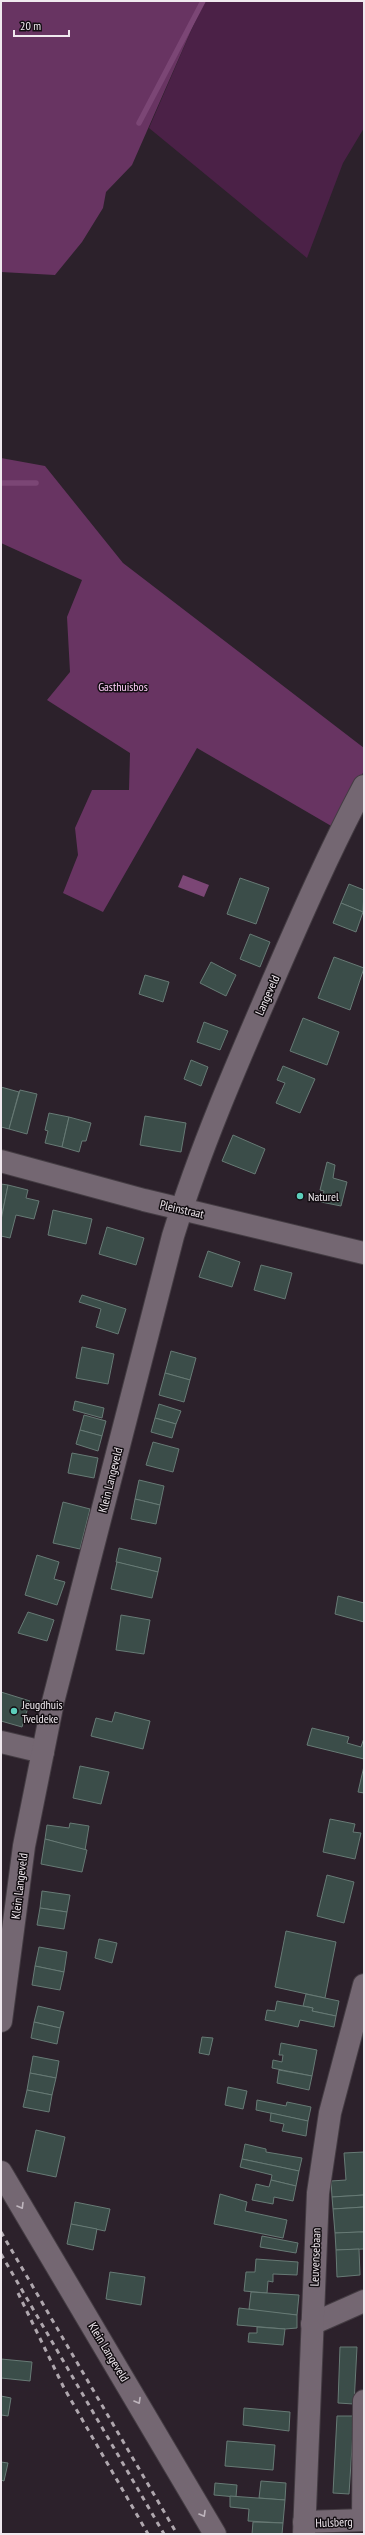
<svg xmlns="http://www.w3.org/2000/svg" width="365" height="2535" viewBox="0 0 365 2535" font-family="'PT Sans Narrow',sans-serif">
<rect width="100%" height="100%" fill="#2c212b"/>
<path fill="#4b2147" d="M 204,1 L 364,1 L 364,128 L 343,163 L 307,258 L 149,128 Z"/>
<g fill="#683462">
<path d="M 1,1 L 204,1 L 132,165 L 106,192 L 103,208 L 82,242 L 55,275 L 1,272 Z"/>
<path d="M 1,458 L 45,466 L 123,563 L 364,748 L 364,771 L 333,827 L 197,748 L 103,912 L 63,893 L 78,855 L 75,828 L 92,790 L 129,790 L 130,753 L 47,700 L 70,672 L 67,617 L 82,580 L 1,543 Z"/>
</g>
<path fill="#7b4675" d="M 183,875 L 209,885 L 204,897 L 178,887 Z"/>
<g fill="none" stroke-linecap="round" stroke-linejoin="round">
<g stroke="#7b4675" stroke-width="5.5">
<path d="M 139,123 L 203,1"/>
<path d="M 1,483 L 36,483"/>
</g>
</g>
<g fill="#3b4d49" stroke="#677a75">
<path d="M 240,878 L 269,888 L 256,924 L 227,914 Z"/>
<path d="M 349,884 L 364,890 L 363,912 L 341,903 Z"/>
<path d="M 341,903 L 363,912 L 356,932 L 333,923 Z"/>
<path d="M 250,934 L 270,942 L 260,967 L 240,959 Z"/>
<path d="M 334,957 L 364,968 L 350,1010 L 318,998 Z"/>
<path d="M 211,962 L 236,975 L 226,996 L 200,983 Z"/>
<path d="M 145,975 L 169,982 L 163,1002 L 139,994 Z"/>
<path d="M 303,1018 L 339,1032 L 327,1065 L 290,1051 Z"/>
<path d="M 204,1022 L 228,1031 L 220,1050 L 197,1042 Z"/>
<path d="M 191,1060 L 208,1067 L 201,1086 L 184,1079 Z"/>
<path d="M 283,1066 L 315,1079 L 300,1113 L 276,1103 L 285,1083 L 277,1080 Z"/>
<path d="M 1,1087 L 19,1092 L 9,1129 L 1,1127 Z"/>
<path d="M 20,1090 L 37,1094 L 27,1134 L 9,1129 Z"/>
<path d="M 49,1113 L 69,1117 L 62,1147 L 45,1143 L 48,1131 L 45,1130 Z"/>
<path d="M 145,1116 L 186,1123 L 181,1152 L 140,1145 Z"/>
<path d="M 69,1117 L 91,1123 L 86,1141 L 82,1141 L 79,1152 L 62,1147 Z"/>
<path d="M 233,1135 L 265,1149 L 255,1174 L 222,1161 Z"/>
<path d="M 327,1162 L 335,1165 L 333,1178 L 347,1182 L 341,1206 L 321,1202 L 324,1191 L 320,1190 Z"/>
<path d="M 1,1184 L 8,1185 L 1,1220 Z"/>
<path d="M 8,1185 L 28,1190 L 26,1198 L 39,1201 L 34,1219 L 16,1215 L 10,1238 L 1,1236 L 1,1220 Z"/>
<path d="M 53,1210 L 92,1219 L 86,1244 L 48,1235 Z"/>
<path d="M 107,1227 L 144,1238 L 136,1265 L 99,1254 Z"/>
<path d="M 208,1251 L 240,1262 L 232,1287 L 199,1277 Z"/>
<path d="M 261,1265 L 292,1273 L 285,1299 L 254,1290 Z"/>
<path d="M 82,1295 L 126,1309 L 118,1334 L 96,1327 L 101,1309 L 79,1302 Z"/>
<path d="M 82,1347 L 114,1354 L 108,1384 L 76,1378 Z"/>
<path d="M 171,1351 L 196,1358 L 190,1380 L 165,1373 Z"/>
<path d="M 165,1373 L 190,1380 L 184,1402 L 159,1395 Z"/>
<path d="M 75,1401 L 104,1408 L 102,1418 L 73,1410 Z"/>
<path d="M 159,1404 L 181,1411 L 176,1424 L 155,1418 Z"/>
<path d="M 84,1415 L 106,1421 L 102,1436 L 80,1430 Z"/>
<path d="M 155,1418 L 176,1424 L 172,1438 L 151,1432 Z"/>
<path d="M 80,1430 L 102,1436 L 98,1451 L 76,1444 Z"/>
<path d="M 153,1442 L 179,1449 L 173,1472 L 146,1465 Z"/>
<path d="M 72,1453 L 98,1458 L 94,1478 L 68,1473 Z"/>
<path d="M 139,1480 L 164,1486 L 160,1505 L 135,1499 Z"/>
<path d="M 135,1499 L 160,1505 L 156,1524 L 131,1519 Z"/>
<path d="M 63,1502 L 90,1509 L 80,1549 L 53,1543 Z"/>
<path d="M 119,1548 L 161,1558 L 158,1572 L 116,1562 Z"/>
<path d="M 37,1555 L 59,1562 L 54,1579 L 65,1582 L 57,1605 L 25,1595 Z"/>
<path d="M 117,1562 L 158,1572 L 152,1598 L 111,1589 Z"/>
<path d="M 338,1596 L 364,1603 L 364,1622 L 335,1614 Z"/>
<path d="M 28,1612 L 54,1620 L 47,1641 L 18,1633 Z"/>
<path d="M 121,1615 L 150,1620 L 144,1654 L 116,1650 Z"/>
<path d="M 1,1692 L 30,1701 L 22,1727 L 1,1721 Z"/>
<path d="M 115,1712 L 150,1721 L 143,1749 L 91,1736 L 96,1718 L 112,1722 Z"/>
<path d="M 312,1728 L 349,1737 L 347,1743 L 361,1747 L 364,1738 L 364,1759 L 307,1745 Z"/>
<path d="M 80,1766 L 109,1772 L 101,1804 L 73,1798 Z"/>
<path d="M 364,1766 L 364,1793 L 358,1792 Z"/>
<path d="M 330,1819 L 355,1824 L 353,1832 L 361,1833 L 355,1859 L 323,1852 Z"/>
<path d="M 70,1823 L 89,1826 L 85,1850 L 45,1839 L 47,1825 L 69,1828 Z"/>
<path d="M 45,1839 L 87,1850 L 82,1872 L 41,1864 Z"/>
<path d="M 327,1875 L 354,1882 L 344,1923 L 317,1916 Z"/>
<path d="M 42,1891 L 70,1895 L 67,1912 L 40,1908 Z"/>
<path d="M 40,1908 L 67,1912 L 64,1929 L 37,1925 Z"/>
<path d="M 286,1931 L 336,1942 L 325,1998 L 275,1987 Z"/>
<path d="M 99,1939 L 117,1943 L 112,1963 L 95,1958 Z"/>
<path d="M 39,1947 L 67,1952 L 64,1972 L 35,1966 Z"/>
<path d="M 35,1966 L 64,1972 L 60,1990 L 32,1985 Z"/>
<path d="M 306,1994 L 339,2001 L 336,2016 L 312,2011 L 313,2008 L 303,2006 Z"/>
<path d="M 277,2001 L 313,2008 L 312,2011 L 336,2016 L 334,2027 L 300,2020 L 298,2027 L 265,2020 L 267,2010 L 275,2011 Z"/>
<path d="M 38,2006 L 64,2012 L 60,2028 L 34,2022 Z"/>
<path d="M 34,2022 L 60,2028 L 57,2044 L 31,2038 Z"/>
<path d="M 202,2037 L 213,2038 L 209,2055 L 199,2053 Z"/>
<path d="M 281,2043 L 317,2050 L 312,2076 L 272,2068 L 273,2060 L 282,2062 L 283,2055 L 279,2055 Z"/>
<path d="M 33,2056 L 59,2061 L 56,2078 L 30,2073 Z"/>
<path d="M 279,2070 L 312,2076 L 309,2090 L 277,2083 Z"/>
<path d="M 30,2073 L 56,2078 L 52,2095 L 27,2090 Z"/>
<path d="M 228,2087 L 247,2091 L 243,2109 L 225,2105 Z"/>
<path d="M 27,2090 L 52,2095 L 49,2112 L 23,2107 Z"/>
<path d="M 257,2100 L 286,2106 L 287,2102 L 311,2107 L 308,2121 L 256,2110 Z"/>
<path d="M 271,2113 L 308,2121 L 306,2136 L 282,2131 L 284,2124 L 270,2121 Z"/>
<path d="M 36,2130 L 65,2137 L 56,2177 L 27,2171 Z"/>
<path d="M 245,2144 L 266,2149 L 266,2152 L 302,2158 L 299,2171 L 242,2159 Z"/>
<path d="M 364,2152 L 364,2195 L 332,2197 L 331,2181 L 346,2180 L 344,2153 Z"/>
<path d="M 242,2159 L 299,2171 L 296,2186 L 271,2180 L 272,2175 L 240,2167 Z"/>
<path d="M 271,2180 L 296,2186 L 293,2201 L 274,2197 L 273,2204 L 252,2200 L 256,2184 L 269,2187 Z"/>
<path d="M 220,2194 L 247,2202 L 245,2211 L 287,2220 L 283,2238 L 214,2224 Z"/>
<path d="M 364,2195 L 364,2207 L 333,2209 L 332,2197 Z"/>
<path d="M 75,2202 L 110,2209 L 105,2231 L 71,2224 Z"/>
<path d="M 364,2207 L 364,2232 L 335,2233 L 333,2209 Z"/>
<path d="M 71,2224 L 97,2229 L 93,2250 L 67,2244 Z"/>
<path d="M 358,2232 L 364,2232 L 364,2249 L 336,2250 L 335,2233 Z"/>
<path d="M 262,2236 L 298,2243 L 296,2253 L 260,2247 Z"/>
<path d="M 359,2249 L 360,2275 L 337,2277 L 336,2250 Z"/>
<path d="M 256,2259 L 298,2262 L 297,2275 L 273,2274 L 273,2282 L 268,2281 L 267,2293 L 244,2291 L 246,2272 L 255,2272 Z"/>
<path d="M 110,2272 L 145,2277 L 141,2305 L 106,2299 Z"/>
<path d="M 251,2292 L 299,2295 L 297,2315 L 256,2311 L 249,2309 Z"/>
<path d="M 239,2308 L 297,2315 L 297,2328 L 285,2329 L 237,2325 Z"/>
<path d="M 257,2327 L 285,2329 L 283,2345 L 248,2342 L 249,2333 L 257,2333 Z"/>
<path d="M 340,2347 L 357,2347 L 354,2404 L 338,2403 Z"/>
<path d="M 1,2359 L 32,2362 L 30,2381 L 1,2378 Z"/>
<path d="M 1,2396 L 11,2398 L 8,2416 L 1,2415 Z"/>
<path d="M 244,2408 L 290,2412 L 289,2431 L 243,2425 Z"/>
<path d="M 337,2416 L 354,2416 L 349,2494 L 333,2493 Z"/>
<path d="M 227,2441 L 275,2445 L 273,2470 L 225,2466 Z"/>
<path d="M 1,2462 L 8,2463 L 4,2481 L 1,2480 Z"/>
<path d="M 261,2481 L 286,2483 L 285,2500 L 259,2498 Z"/>
<path d="M 215,2483 L 237,2485 L 236,2497 L 214,2495 Z"/>
<path d="M 230,2496 L 285,2500 L 283,2523 L 248,2521 L 249,2509 L 230,2507 Z"/>
<path d="M 253,2522 L 283,2523 L 282,2534 L 252,2534 Z"/>
</g>
<g fill="none" stroke-linecap="round" stroke-linejoin="round">
<g stroke="#443c43" stroke-width="24">
<g id="minor">
<path d="M 1,1161 L 144,1200 L 364,1253"/>
<path d="M 1,1742 L 43,1752"/>
<path d="M 1,2021 L 24,1846 L 53,1702 L 173,1236 C 200,1149 236,1066 272,983 C 301,916 330,850 364,786"/>
<path d="M 1,2172 L 215,2534"/>
<path d="M 312,2324 L 364,2301"/>
<path d="M 363,2520 L 364,2401"/>
<path d="M 304,2522 L 364,2520"/>
<path d="M 304,2534 L 318,2193 L 330,2113 L 364,1985"/>
</g>
</g>
<use href="#minor" stroke="#746772" stroke-width="22"/>
<g stroke="#afa7ae" stroke-width="3" stroke-dasharray="5 5" stroke-linecap="butt">
<path d="M 1,2232 L 177,2534"/>
<path d="M 1,2254 L 164,2534"/>
<path d="M 18,2293 L 64,2388 L 148,2534"/>
</g>
</g>
<defs><path id="oneway-chevron" d="M-2-3.5L2.5 0L-2 3.5" fill="none" stroke-width="1.6" stroke-linecap="round" stroke-linejoin="round"/></defs>
<g stroke="#beb5bd">
<use href="#oneway-chevron" transform="translate(21 2206) rotate(59)"/>
<use href="#oneway-chevron" transform="translate(138 2401) rotate(60)"/>
<use href="#oneway-chevron" transform="translate(203 2514) rotate(60)"/>
</g>
<g fill="#5ccebb" stroke="#120d11" stroke-width="1.5">
<circle cx="300" cy="1196" r="4"/>
<circle cx="14" cy="1711" r="4"/>
</g>
<g text-anchor="middle" dominant-baseline="central" stroke-width="3" stroke-linejoin="round" paint-order="stroke">
<g font-size="12" fill="#fecdf7" stroke="#120d11">
<text x="123" y="686">Gasthuisbos</text>
</g>
<g font-size="12" fill="#f0e9ef" stroke="#120d11">
<text transform="translate(267 995) rotate(-66)">Langeveld</text>
<text transform="translate(182 1209) rotate(13)">Pleinstraat</text>
<text transform="translate(110 1480) rotate(-76)">Klein Langeveld</text>
<text transform="translate(19 1886) rotate(-83)">Klein Langeveld</text>
<text transform="translate(315 2257) rotate(-88)">Leuvensebaan</text>
<text transform="translate(109 2352) rotate(59)">Klein Langeveld</text>
<text transform="translate(334 2522) rotate(-2)">Hulsberg</text>
</g>
<g font-size="12" fill="#f0e9ef" stroke="#120d11" text-anchor="start">
<text x="308" y="1196">Naturel</text>
<text x="22" y="1704">Jeugdhuis<tspan x="22" dy="14">Tveldeke</tspan></text>
</g>
</g>
<rect width="365" height="2535" fill="none" stroke="#f0e9ef" stroke-width="4"/>
<path d="M14 30v6h55v-6" fill="none" stroke="#f0e9ef" stroke-width="2"/>
<text x="20" y="30" font-size="12" fill="#f0e9ef" stroke="#120d11" stroke-width="3" paint-order="stroke">20 m</text>
</svg>
